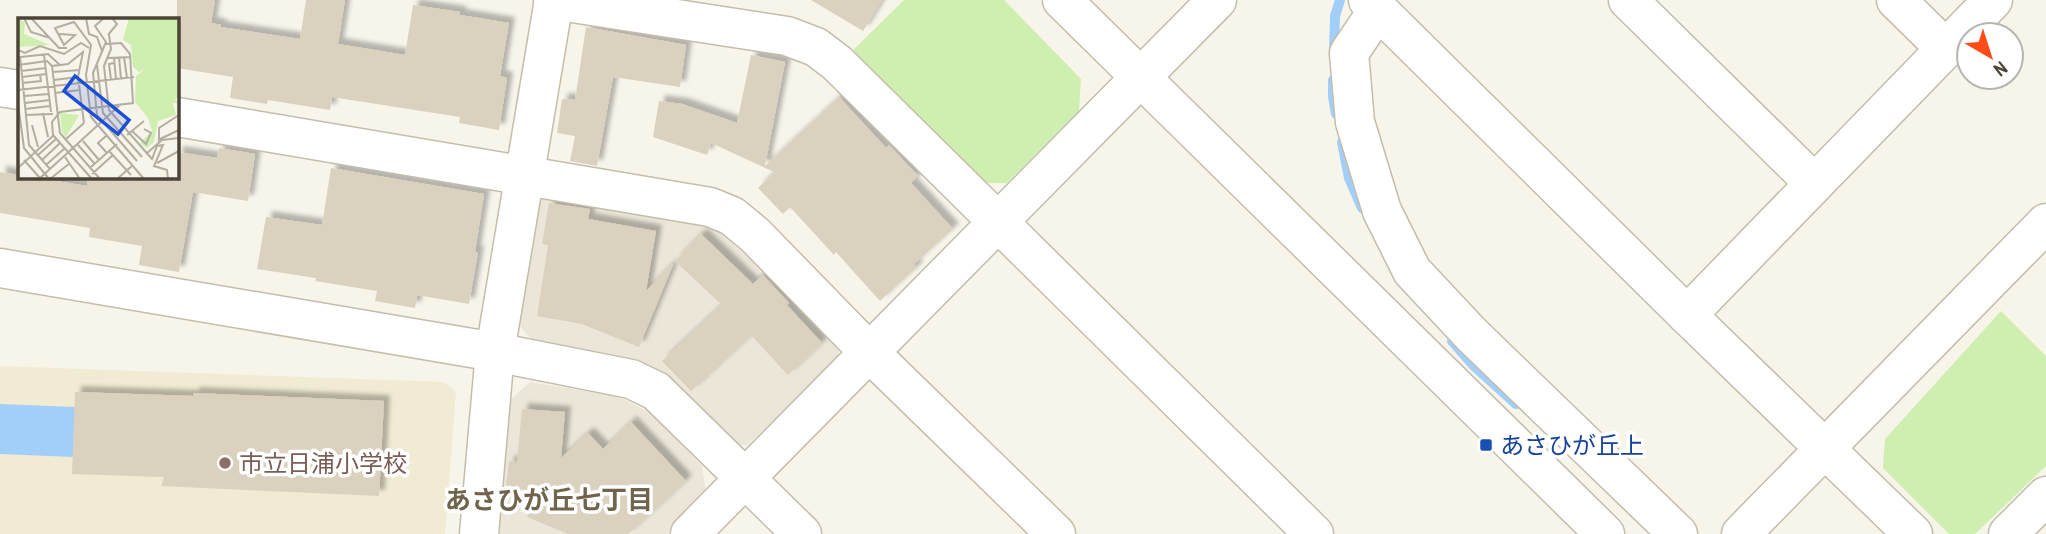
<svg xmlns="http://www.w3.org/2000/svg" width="2046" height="534" viewBox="0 0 2046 534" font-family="'Archivo Narrow','Noto Sans JP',sans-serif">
<defs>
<filter id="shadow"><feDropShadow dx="6" dy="-6" stdDeviation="2" flood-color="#0004"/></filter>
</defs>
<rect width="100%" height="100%" fill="#f7f4ea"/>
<g fill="#ebe6d8">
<path d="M 551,192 L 704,217 L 739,238 L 838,339 L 839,359 L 747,445 L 730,446 L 534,343 L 515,320 L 535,205 Z"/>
<path d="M 530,382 L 618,396 L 650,413 L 702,466 L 706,493 L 667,534 L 494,534 L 509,401 Z"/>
</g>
<path fill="#f1ebd3" d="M 0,366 L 444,382 L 456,392 L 445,534 L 0,534 Z"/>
<g fill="#ceefaf">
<path d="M 904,0 L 1004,0 L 1081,79 L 1079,111 L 1007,183 L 985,183 L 851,52 Z"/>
<path d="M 2001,311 L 2046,356 L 2046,466 L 1975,534 L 1949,534 L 1883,468 L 1885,439 Z"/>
</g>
<path fill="#a1cff9" d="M 0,404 L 75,407 L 73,457 L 0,454 Z"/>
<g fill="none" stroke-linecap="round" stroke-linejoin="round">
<g stroke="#a1cff9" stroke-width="10">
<path d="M 1334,51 L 1335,16 L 1340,0"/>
<path d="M 1333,80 L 1333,97 L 1336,114"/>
<path d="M 1342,142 L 1349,178 L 1362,208"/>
<path d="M 1452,341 L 1473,365 L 1516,404"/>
</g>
</g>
<g fill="#dad1be" filter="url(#shadow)">
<path d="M 177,0 L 215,0 L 211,23 L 221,25 L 220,27 L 300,39 L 306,0 L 345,0 L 338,44 L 405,55 L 413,5 L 460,12 L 460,15 L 509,23 L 500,76 L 507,78 L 499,130 L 459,123 L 460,117 L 332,97 L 330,110 L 268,100 L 267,104 L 230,98 L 233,77 L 177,68 Z"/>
<path d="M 811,0 L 882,0 L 863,31 Z"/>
<path d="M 586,27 L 686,45 L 680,87 L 613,77 L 597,166 L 570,161 L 575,136 L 557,133 L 562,99 L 575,100 Z"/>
<path d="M 751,55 L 785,62 L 765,166 L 839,97 L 886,148 L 889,145 L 918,176 L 911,183 L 953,229 L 914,264 L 917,267 L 880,301 L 836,252 L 834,255 L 790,207 L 783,214 L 758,188 L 774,172 L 711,143 L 707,155 L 653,137 L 659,101 L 682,104 L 737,123 Z"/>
<path d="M 219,148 L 255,154 L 248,201 L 193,192 L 179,272 L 139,265 L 142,246 L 89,237 L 90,228 L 0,213 L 0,172 L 19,175 L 19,177 L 31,177 L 87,186 L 88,177 L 177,177 L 177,152 L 217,158 Z"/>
<path d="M 331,168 L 484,194 L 475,252 L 478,252 L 469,304 L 417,295 L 415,308 L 375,301 L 377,291 L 315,281 L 316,278 L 257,269 L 266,217 L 322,225 Z"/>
<path d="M 549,203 L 590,209 L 588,219 L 656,231 L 646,291 L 672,264 L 673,265 L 639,347 L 582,324 L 537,316 L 548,245 L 542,244 Z"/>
<path d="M 701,234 L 753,284 L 763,275 L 789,303 L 787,305 L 822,343 L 788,375 L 751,335 L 691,391 L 662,361 L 722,305 L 675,261 Z"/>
<path d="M 75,392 L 193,396 L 194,393 L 384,401 L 379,496 L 161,486 L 164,477 L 72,474 Z"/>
<path d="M 522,409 L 565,412 L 561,458 L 588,433 L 603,449 L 631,422 L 686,481 L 628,534 L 568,534 L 527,517 L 537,494 L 506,485 L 509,461 L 517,462 Z"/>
</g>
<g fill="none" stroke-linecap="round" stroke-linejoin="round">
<g stroke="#c4bdab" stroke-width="41">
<g id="minor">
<path d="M 553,0 L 787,36 L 816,47 L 837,63 L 1314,534"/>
<path d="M 1062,0 L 1605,534"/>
<path d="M 1368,0 L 1687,315 L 1913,534"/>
<path d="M 1628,0 L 1814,183"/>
<path d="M 1896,0 L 1945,48"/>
<path d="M 1378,10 L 1349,53 L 1355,122 L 1382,211 L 1412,271 L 1471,334 L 1678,534"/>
<path d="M 0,87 L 19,90"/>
<path d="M 177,117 L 710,207 L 732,216 L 755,235 L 869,352 L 1056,534"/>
<path d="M 0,268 L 495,352 L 631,379 L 656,391 L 802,534"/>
<path d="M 1687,315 L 1993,0"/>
<path d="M 479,534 L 495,352 L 554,0"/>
<path d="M 690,534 L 1217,0"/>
<path d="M 1741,534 L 2046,223"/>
<path d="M 2008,534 L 2046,496"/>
</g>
</g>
<use href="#minor" stroke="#fff" stroke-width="38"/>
</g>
<rect fill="#1a4fb4" stroke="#fff" stroke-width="2.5" x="1479" y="438" width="14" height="14" rx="3.5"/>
<circle fill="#8d6e63" stroke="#fff" stroke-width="2.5" cx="225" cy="463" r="7"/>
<g text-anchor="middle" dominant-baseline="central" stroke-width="7" stroke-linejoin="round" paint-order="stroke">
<g font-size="24" fill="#164399" stroke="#fff" text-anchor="start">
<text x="1500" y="445">あさひが丘上</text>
</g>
<g font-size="24" fill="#785e54" stroke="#fff" text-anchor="start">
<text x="239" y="463">市立日浦小学校</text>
</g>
<g font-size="26" font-weight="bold" fill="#70644d" stroke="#fff">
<text x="549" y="499">あさひが丘七丁目</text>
</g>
</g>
<g transform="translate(18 18)">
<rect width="161" height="161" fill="#f7f4ea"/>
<path d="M 0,0 L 7,5 L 6,16 L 32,27 L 0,29 ZM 111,0 L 161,0 L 161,79 L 157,81 L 161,85 L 155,85 L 158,97 L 140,103 L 136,124 L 129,130 L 122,125 L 134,113 L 130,100 L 117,84 L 118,58 L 127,51 L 121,54 L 115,49 L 113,27 L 105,22 ZM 42,95 L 61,97 L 48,119 L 44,114 Z" fill="#ceefaf"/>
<path fill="none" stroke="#b3aea2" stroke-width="2" d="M 6,0 L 13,14 L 32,20M 13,0 L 41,30 L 49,30M 68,0 L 71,16 L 79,19 L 84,33M 86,0 L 77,8 L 88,24 L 75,55 L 79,97 L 119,143M 41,16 L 57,17 L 46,27 L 37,10 L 56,4 L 73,27 L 68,57 L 73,99 L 126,161M 90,17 L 99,6 L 94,0M 91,17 L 93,31 L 86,48 L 91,92 L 134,141 L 139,128 L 145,127 L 136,148 L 149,152 L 150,161M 0,32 L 7,35 L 22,28 L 46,36 L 63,25 L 71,30M 26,37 L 33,94M 2,38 L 11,127 L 32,151M 3,39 L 30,36 L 42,47M 101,39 L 103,61M 106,39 L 109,60M 90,40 L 112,39M 96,40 L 98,61M 0,47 L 29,43 L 34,48 L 42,115 L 82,161M 79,47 L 85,95 L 124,139M 34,48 L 50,46 L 65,34 L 60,59 L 66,105M 3,53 L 28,50M 35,54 L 62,52M 4,59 L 28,56M 36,62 L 60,59M 93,62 L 91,46 L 96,45M 4,65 L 23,63 L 22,57M 0,72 L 116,59M 37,75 L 62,72M 6,78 L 31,76M 7,85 L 32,82M 0,86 L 6,130 L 31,161M 7,91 L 32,88M 25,95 L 30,119M 7,97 L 35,96M 14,107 L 20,129M 114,113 L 128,126 L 133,115 L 126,111M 109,117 L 126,103M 88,118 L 80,125 L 89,135M 48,121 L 66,105M 140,122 L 161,112M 65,123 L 81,142M 141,124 L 141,110 L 161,97M 60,127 L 77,146M 91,133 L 113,157M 128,136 L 144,122 L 161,120M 20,137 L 38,121M 47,139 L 62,161M 6,142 L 22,160M 24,142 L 42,125M 139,145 L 161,133M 28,147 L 47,130M 73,149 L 99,126M 0,150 L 36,117M 74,156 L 95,137M 21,161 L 103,86M 32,161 L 52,145M 74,161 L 35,117 L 34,104 L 42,94 L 115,85 L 112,36 L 103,25 L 88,26M 99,161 L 115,147"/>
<path fill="#1d4ed8" fill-opacity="0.15" stroke="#1d4ed8" stroke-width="3.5" d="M 57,58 L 111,102 L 100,116 L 46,73 Z"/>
<rect width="161" height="161" fill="none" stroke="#4c4537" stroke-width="3.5"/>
</g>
<g transform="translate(1990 56) rotate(141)"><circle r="33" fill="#ffffff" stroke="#b7b5af" stroke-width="2"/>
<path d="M0-5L12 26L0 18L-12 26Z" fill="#ff4c19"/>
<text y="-10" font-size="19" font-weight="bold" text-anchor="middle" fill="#4c4537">N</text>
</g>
</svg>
